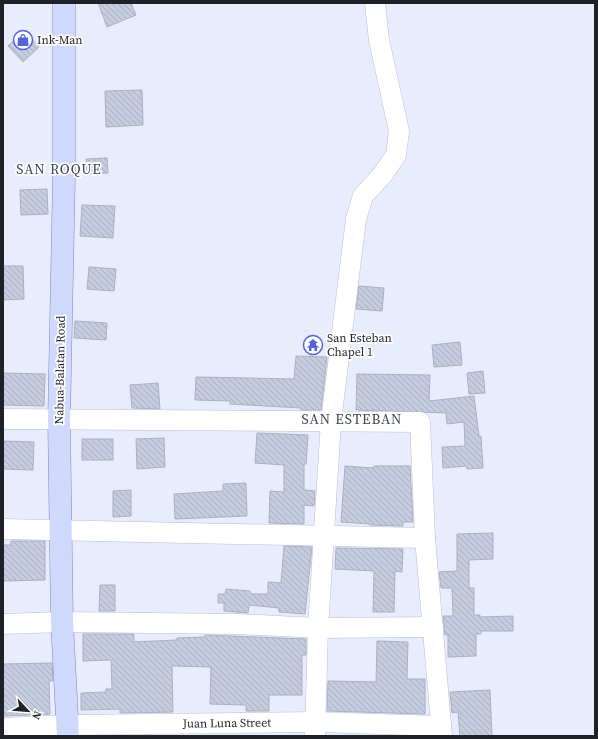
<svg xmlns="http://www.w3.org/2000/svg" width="598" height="739" viewBox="0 0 598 739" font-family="'Source Serif 4',serif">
<defs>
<pattern id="building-back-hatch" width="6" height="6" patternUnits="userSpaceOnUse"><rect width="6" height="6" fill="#c6ccdf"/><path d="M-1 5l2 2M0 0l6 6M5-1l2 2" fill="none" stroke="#aaafbf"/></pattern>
</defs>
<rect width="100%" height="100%" fill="#e8ecfc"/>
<g fill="url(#building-back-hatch)" stroke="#aab0c2">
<path d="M 98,3 L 131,3 L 136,15 L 107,27 Z"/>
<path d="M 24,31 L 39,47 L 23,62 L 8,46 Z"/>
<path d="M 142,90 L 143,125 L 106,127 L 105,91 Z"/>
<path d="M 107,158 L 108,173 L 87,174 L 86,159 Z"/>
<path d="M 47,189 L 48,214 L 21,215 L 20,190 Z"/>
<path d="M 82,205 L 115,206 L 113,238 L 80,236 Z"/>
<path d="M 3,266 L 23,266 L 24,299 L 3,300 Z"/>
<path d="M 89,267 L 116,269 L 114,291 L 87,289 Z"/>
<path d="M 359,286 L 384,288 L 382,311 L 356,309 Z"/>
<path d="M 75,321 L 107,323 L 106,340 L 74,338 Z"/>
<path d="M 460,342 L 462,365 L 434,367 L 432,345 Z"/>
<path d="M 296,356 L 327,357 L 321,410 L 301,410 L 301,408 L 230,404 L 230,401 L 195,400 L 196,377 L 294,379 Z"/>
<path d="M 483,371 L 485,393 L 469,394 L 467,373 Z"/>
<path d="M 3,373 L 45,374 L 44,406 L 3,405 Z"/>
<path d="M 357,374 L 430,375 L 429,401 L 474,396 L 479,436 L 481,436 L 483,468 L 467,469 L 467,466 L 443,468 L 442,447 L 465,446 L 464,422 L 447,424 L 446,413 L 356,410 Z"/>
<path d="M 158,383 L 160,409 L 132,408 L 130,385 Z"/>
<path d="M 257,433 L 308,435 L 306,464 L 304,464 L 304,490 L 315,491 L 314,506 L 304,505 L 304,524 L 269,523 L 270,491 L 284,492 L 284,465 L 255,463 Z"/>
<path d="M 164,438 L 165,467 L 137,469 L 136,439 Z"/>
<rect x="82" y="439" width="31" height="21"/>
<path d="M 3,441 L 34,442 L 33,470 L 3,469 Z"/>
<path d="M 345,466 L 374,468 L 374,466 L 410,466 L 413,522 L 403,522 L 403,526 L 370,525 L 370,524 L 341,522 Z"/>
<path d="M 246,483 L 247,516 L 175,519 L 174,494 L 223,491 L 223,484 Z"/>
<path d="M 131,490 L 131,516 L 113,517 L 113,491 Z"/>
<path d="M 493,533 L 493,559 L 469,560 L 469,588 L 474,588 L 474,615 L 480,615 L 480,617 L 513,616 L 513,631 L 481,631 L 481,634 L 476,634 L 476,656 L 448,657 L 448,635 L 445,635 L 443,616 L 453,616 L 452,588 L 441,588 L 439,572 L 457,571 L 457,534 Z"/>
<path d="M 11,541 L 45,541 L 45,580 L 3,581 L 3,545 L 11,545 Z"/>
<path d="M 284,546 L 312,547 L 305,614 L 279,612 L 279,608 L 249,605 L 248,613 L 224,611 L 224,603 L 218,603 L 218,594 L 225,594 L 226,589 L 250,591 L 251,594 L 268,594 L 268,582 L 281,583 Z"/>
<path d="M 336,548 L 403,549 L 402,572 L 395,571 L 394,612 L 373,612 L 374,571 L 335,569 Z"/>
<path d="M 100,585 L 115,585 L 115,611 L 99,611 Z"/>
<path d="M 83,634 L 134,634 L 134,642 L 177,640 L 177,638 L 205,637 L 205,635 L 306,639 L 306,655 L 302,655 L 302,695 L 269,695 L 269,711 L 246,711 L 246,705 L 210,704 L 211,667 L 172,666 L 173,712 L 120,713 L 120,709 L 81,710 L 81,693 L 106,692 L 106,689 L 112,689 L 111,660 L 83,661 Z"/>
<path d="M 377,641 L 408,642 L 407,679 L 425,679 L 425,714 L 327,711 L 328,681 L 376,682 Z"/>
<path d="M 52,663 L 53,681 L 49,681 L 50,714 L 3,716 L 3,664 Z"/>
<path d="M 490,690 L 492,736 L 460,736 L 458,712 L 452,713 L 450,692 Z"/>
</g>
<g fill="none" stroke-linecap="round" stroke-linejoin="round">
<g stroke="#b9bfd1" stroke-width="21">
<g id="minor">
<path d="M 3,419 L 420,422 L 425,538 L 442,736"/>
<path d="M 3,529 L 425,538"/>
<path d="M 3,624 L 62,622 L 237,624 L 318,628 L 433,627"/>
<path id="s1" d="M 3,728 L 68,725 L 316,722 L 441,726"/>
<path d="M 315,736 L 318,628 L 331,421 L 356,219 L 363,196 L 383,174 L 396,155 L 399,131 L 379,40 L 375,3"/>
</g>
</g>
<g stroke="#7d88b1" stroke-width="23">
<path id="major" d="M 64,3 L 64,177 L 59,420 L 62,622 L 68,736"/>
</g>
<use href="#minor" stroke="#fff" stroke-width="20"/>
<use href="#major" stroke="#cfd9fd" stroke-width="22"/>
</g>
<defs>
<g id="shop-ring" transform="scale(1)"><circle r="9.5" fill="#fff" stroke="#5164d9" stroke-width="1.5"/><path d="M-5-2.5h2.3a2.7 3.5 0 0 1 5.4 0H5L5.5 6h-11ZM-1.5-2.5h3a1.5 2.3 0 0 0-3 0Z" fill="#5164d9"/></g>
<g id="temple-ring" transform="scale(1)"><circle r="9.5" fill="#fff" stroke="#5164d9" stroke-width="1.5"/><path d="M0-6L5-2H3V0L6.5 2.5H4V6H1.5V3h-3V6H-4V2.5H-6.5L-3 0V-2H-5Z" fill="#5164d9"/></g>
</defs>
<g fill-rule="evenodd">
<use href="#shop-ring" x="23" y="40"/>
<use href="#temple-ring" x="313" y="345"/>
</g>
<g text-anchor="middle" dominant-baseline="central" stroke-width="3.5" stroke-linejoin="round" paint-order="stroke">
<g font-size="12" fill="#1f2128" stroke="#fff" text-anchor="start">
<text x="37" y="40">Ink-Man</text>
<text x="327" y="338">San Esteban<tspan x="327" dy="14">Chapel 1</tspan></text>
</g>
<g font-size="12" fill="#1f2128" stroke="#fff">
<text transform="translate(60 370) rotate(-89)">Nabua-Balatan Road</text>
<text stroke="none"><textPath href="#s1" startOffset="224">Juan Luna Street</textPath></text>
</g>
<g font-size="14" letter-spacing="1" fill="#3f4353" stroke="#fff">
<text x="59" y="169">SAN ROQUE</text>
<text x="352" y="419">SAN ESTEBAN</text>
</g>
</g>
<rect width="598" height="739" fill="none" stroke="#1f2128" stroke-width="8"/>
<g transform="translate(28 711) rotate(116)" stroke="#ffffff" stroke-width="3" paint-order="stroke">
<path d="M0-3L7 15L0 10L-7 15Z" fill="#1f2128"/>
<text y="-6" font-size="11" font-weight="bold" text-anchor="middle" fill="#1f2128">N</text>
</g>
</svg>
